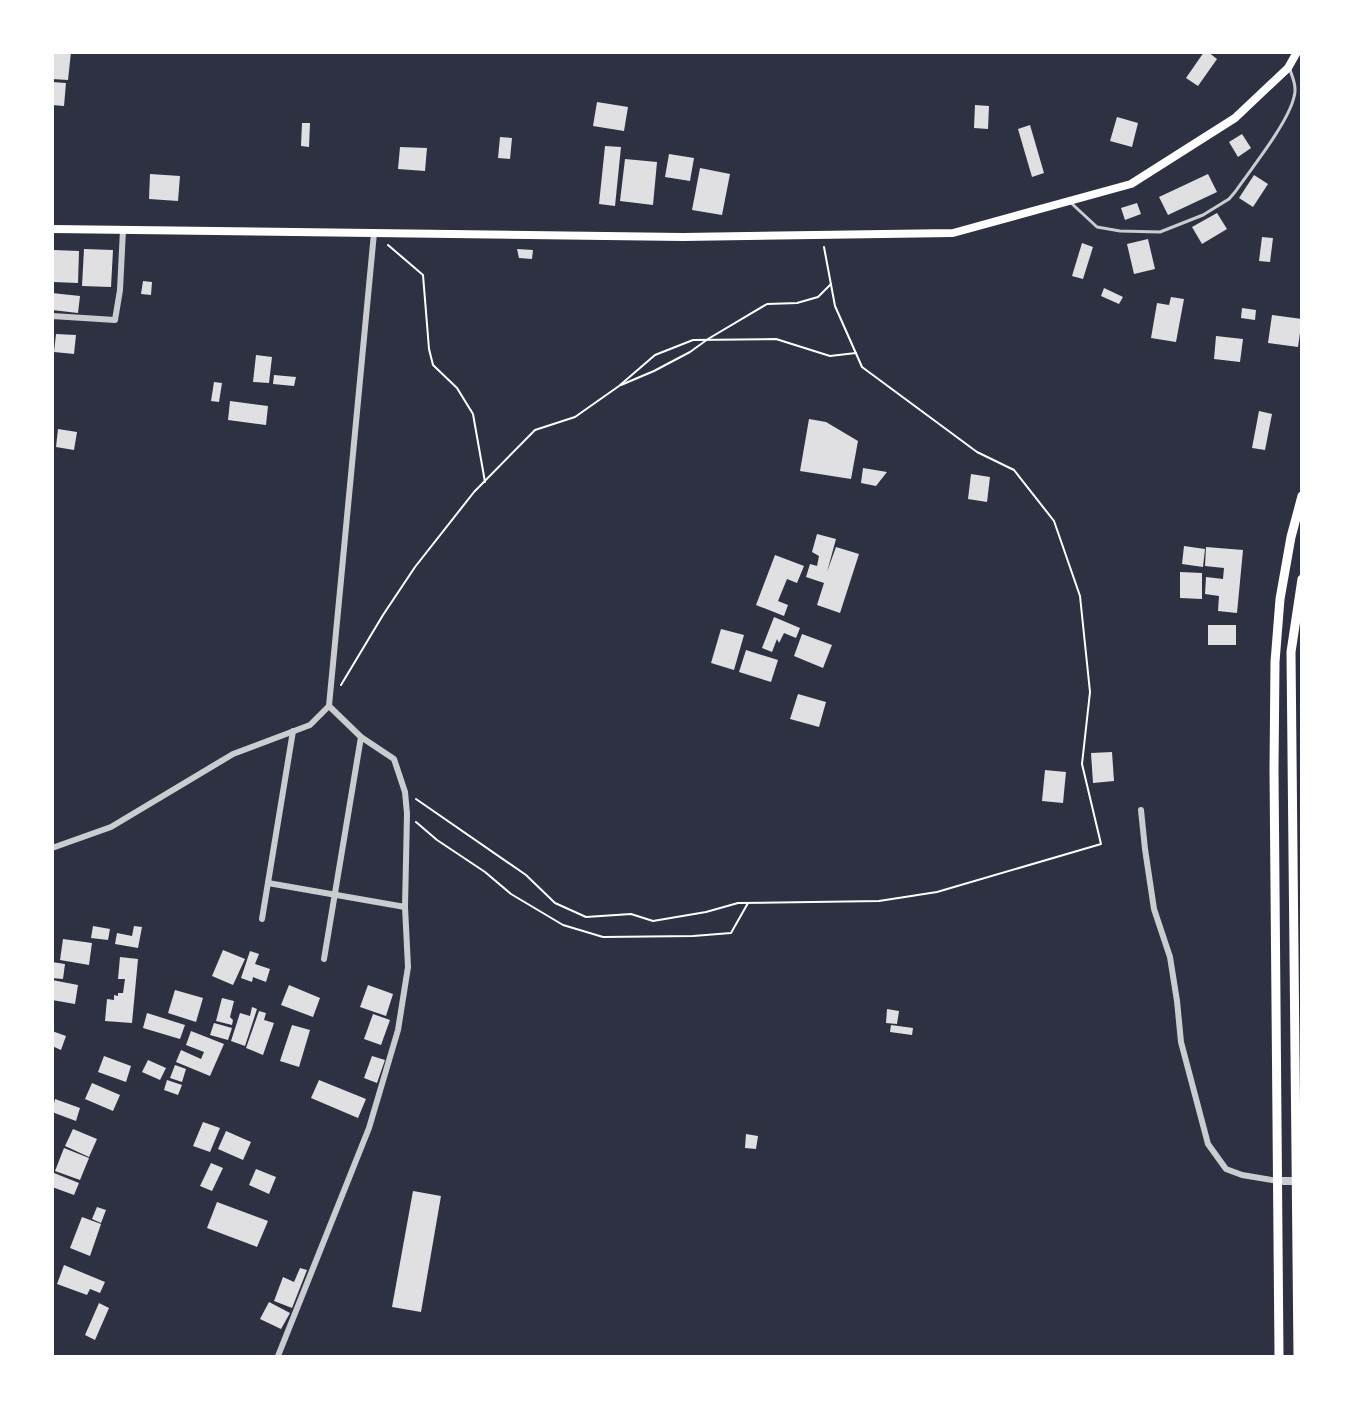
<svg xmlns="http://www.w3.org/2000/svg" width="1354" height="1409" viewBox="0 0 1354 1409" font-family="'Asap Condensed',sans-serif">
<rect width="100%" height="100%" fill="#2d3142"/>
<g fill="#e0e0e3">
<path d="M 52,52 L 71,52 L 68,80 L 52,79 Z"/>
<path d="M 1204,52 L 1208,52 L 1217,59 L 1198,86 L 1186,78 Z"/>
<path d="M 52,82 L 66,83 L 64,106 L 52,105 Z"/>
<path d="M 597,102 L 628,107 L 624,131 L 593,126 Z"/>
<path d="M 975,105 L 989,106 L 988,129 L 974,128 Z"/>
<path d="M 1117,117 L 1138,123 L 1132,147 L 1110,141 Z"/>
<path d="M 302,123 L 310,123 L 309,147 L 301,146 Z"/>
<path d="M 1030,125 L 1044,173 L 1032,177 L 1018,129 Z"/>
<path d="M 1242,134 L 1251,148 L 1238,157 L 1229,142 Z"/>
<path d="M 500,137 L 512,138 L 510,159 L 498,158 Z"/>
<path d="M 605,146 L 621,147 L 615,206 L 599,204 Z"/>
<path d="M 400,147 L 427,148 L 425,171 L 398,169 Z"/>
<path d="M 669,154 L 694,158 L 690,181 L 665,177 Z"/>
<path d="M 625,159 L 657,162 L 653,205 L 620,201 Z"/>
<path d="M 700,168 L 730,174 L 722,215 L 692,210 Z"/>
<path d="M 150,174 L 180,176 L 178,201 L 149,199 Z"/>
<path d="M 1208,174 L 1217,192 L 1168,215 L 1159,197 Z"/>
<path d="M 1254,175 L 1268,184 L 1253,207 L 1239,198 Z"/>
<path d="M 1137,203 L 1141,214 L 1125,220 L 1121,208 Z"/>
<path d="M 1217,213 L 1227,229 L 1202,244 L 1192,227 Z"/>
<path d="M 1262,237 L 1273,238 L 1270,262 L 1259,261 Z"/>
<path d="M 1148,239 L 1155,269 L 1134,274 L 1127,244 Z"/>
<path d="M 1082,243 L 1093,247 L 1083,279 L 1072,276 Z"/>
<path d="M 84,249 L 113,250 L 111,287 L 82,286 Z"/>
<path d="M 517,249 L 533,250 L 532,259 L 519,258 Z"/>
<path d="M 54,250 L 79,251 L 78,283 L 53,282 Z"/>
<path d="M 143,281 L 152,282 L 151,295 L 141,294 Z"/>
<path d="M 1104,288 L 1123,297 L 1119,304 L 1101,296 Z"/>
<path d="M 52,293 L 80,296 L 78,313 L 52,310 Z"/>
<path d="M 1171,297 L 1184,299 L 1176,342 L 1151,338 L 1157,303 L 1169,305 Z"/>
<path d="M 1242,308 L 1256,310 L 1255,320 L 1241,318 Z"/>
<path d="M 1272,315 L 1302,319 L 1298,347 L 1268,343 Z"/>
<path d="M 56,334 L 76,335 L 74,354 L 54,352 Z"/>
<path d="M 1216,336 L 1243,339 L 1240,362 L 1214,359 Z"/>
<path d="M 256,355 L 272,357 L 269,383 L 253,382 Z"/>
<path d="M 274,375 L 296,377 L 294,386 L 273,384 Z"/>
<path d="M 214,382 L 222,383 L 219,402 L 211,401 Z"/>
<path d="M 230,401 L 268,406 L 266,425 L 228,420 Z"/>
<path d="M 1259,411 L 1272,414 L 1265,450 L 1252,448 Z"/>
<path d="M 809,419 L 826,422 L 858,441 L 851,479 L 800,471 Z"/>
<path d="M 58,429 L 77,432 L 74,450 L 56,447 Z"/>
<path d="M 863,468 L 887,472 L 876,486 L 861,483 Z"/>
<path d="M 971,474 L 990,477 L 987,502 L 968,499 Z"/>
<path d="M 817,534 L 836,539 L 827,572 L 836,547 L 859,554 L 840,613 L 817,605 L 824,583 L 806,577 L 810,564 L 817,566 L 819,556 L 812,552 Z"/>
<path d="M 1184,546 L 1205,549 L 1203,567 L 1182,564 Z"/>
<path d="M 1206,547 L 1243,550 L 1237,613 L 1218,611 L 1219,596 L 1205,594 L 1206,577 L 1223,579 L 1224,568 L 1205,566 Z"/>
<path d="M 775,555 L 804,566 L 797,583 L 787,579 L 778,601 L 788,605 L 784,616 L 756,605 Z"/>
<path d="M 1180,572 L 1202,573 L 1202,599 L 1180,598 Z"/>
<path d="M 774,617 L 800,628 L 796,638 L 784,633 L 779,643 L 777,639 L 772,652 L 762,648 Z"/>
<rect x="1208" y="625" width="28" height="20"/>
<path d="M 721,629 L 744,635 L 734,670 L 711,663 Z"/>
<path d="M 802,634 L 832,645 L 823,668 L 794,656 Z"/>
<path d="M 746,650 L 778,660 L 771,682 L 739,672 Z"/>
<path d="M 798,694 L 826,702 L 819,727 L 790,719 Z"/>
<path d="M 1112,752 L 1114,781 L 1093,783 L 1091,753 Z"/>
<path d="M 1045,770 L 1066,772 L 1063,803 L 1042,801 Z"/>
<path d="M 93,926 L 110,929 L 108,940 L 91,938 Z"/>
<path d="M 134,926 L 142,927 L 138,948 L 115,944 L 117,933 L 132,936 Z"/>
<path d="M 63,939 L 92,943 L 89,965 L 60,960 Z"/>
<path d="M 223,950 L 245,959 L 233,985 L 212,976 Z"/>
<path d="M 250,951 L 259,954 L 255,964 L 270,969 L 266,982 L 253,977 L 252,982 L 241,978 Z"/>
<path d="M 120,957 L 138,959 L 132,1023 L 105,1021 L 107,999 L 114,1000 L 114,995 L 118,996 L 118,993 L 123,993 L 125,979 L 118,979 Z"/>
<path d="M 52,962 L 65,964 L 63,979 L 52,978 Z"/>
<path d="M 52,980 L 78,985 L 75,1004 L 52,1000 Z"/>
<path d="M 289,985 L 320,998 L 313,1017 L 281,1005 Z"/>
<path d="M 368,985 L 393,994 L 386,1016 L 360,1007 Z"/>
<path d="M 175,990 L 203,998 L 196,1022 L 168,1013 Z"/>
<path d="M 222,998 L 234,1001 L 230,1017 L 233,1020 L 232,1025 L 216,1021 Z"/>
<path d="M 252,1007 L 257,1009 L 245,1046 L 231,1041 L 240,1013 L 250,1016 Z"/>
<path d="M 887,1009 L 899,1011 L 897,1024 L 886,1023 Z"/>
<path d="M 259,1011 L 266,1013 L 264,1020 L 274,1023 L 263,1055 L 246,1048 Z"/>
<path d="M 147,1013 L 185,1025 L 180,1039 L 143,1028 Z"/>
<path d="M 373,1014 L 390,1020 L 381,1045 L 364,1039 Z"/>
<path d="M 214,1023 L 232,1028 L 228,1040 L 210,1035 Z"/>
<path d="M 292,1025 L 310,1030 L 299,1067 L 280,1061 Z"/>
<path d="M 891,1025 L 913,1028 L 912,1035 L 890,1032 Z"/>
<path d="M 52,1031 L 66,1036 L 61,1050 L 52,1046 Z"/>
<path d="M 191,1031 L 224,1044 L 210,1076 L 176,1062 L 181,1050 L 201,1059 L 204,1052 L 186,1045 Z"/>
<path d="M 104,1056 L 131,1066 L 126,1082 L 98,1072 Z"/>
<path d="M 372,1056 L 385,1060 L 377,1083 L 364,1078 Z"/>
<path d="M 148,1060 L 166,1068 L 160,1080 L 142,1072 Z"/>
<path d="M 175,1065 L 186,1069 L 182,1082 L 170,1078 Z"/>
<path d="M 167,1080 L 182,1085 L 178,1095 L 164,1090 Z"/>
<path d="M 319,1080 L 366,1099 L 358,1118 L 311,1098 Z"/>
<path d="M 92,1083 L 120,1095 L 113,1111 L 85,1099 Z"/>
<path d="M 55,1099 L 80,1108 L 76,1121 L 52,1112 Z"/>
<path d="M 203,1122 L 220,1128 L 210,1152 L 193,1146 Z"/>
<path d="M 73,1129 L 97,1139 L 89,1157 L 65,1146 Z"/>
<path d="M 226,1131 L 251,1142 L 243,1160 L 218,1149 Z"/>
<path d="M 746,1134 L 758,1136 L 756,1149 L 745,1148 Z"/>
<path d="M 64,1148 L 89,1158 L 80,1180 L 55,1171 Z"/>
<path d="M 211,1163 L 223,1168 L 212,1191 L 200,1186 Z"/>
<path d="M 256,1169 L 276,1177 L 269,1194 L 249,1185 Z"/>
<path d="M 54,1173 L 79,1183 L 74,1195 L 52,1187 Z"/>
<path d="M 413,1191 L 441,1196 L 421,1312 L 392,1307 Z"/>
<path d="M 217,1202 L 268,1221 L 257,1247 L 207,1228 Z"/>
<path d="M 97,1207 L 106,1210 L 101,1223 L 92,1219 Z"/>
<path d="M 82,1217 L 101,1224 L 90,1256 L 70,1248 Z"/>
<path d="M 64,1265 L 105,1282 L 100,1293 L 90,1289 L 87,1295 L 57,1284 Z"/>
<path d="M 300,1268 L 307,1270 L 292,1308 L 274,1301 L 283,1277 L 294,1282 Z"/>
<path d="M 269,1302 L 290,1313 L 281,1329 L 260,1319 Z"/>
<path d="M 99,1303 L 109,1308 L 95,1340 L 85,1335 Z"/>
</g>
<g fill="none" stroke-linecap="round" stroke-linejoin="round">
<g stroke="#fff" stroke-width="2">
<path d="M 388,245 L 423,275 L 429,349 L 433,365 L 457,388 L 473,414 L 485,482"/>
<path d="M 621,385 L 654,371 L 690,352 L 708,339 L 767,304 L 797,303 L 818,297 L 831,284"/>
<path d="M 341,685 L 383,615 L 415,567 L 474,492 L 535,430 L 575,417 L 619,386 L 655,355 L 693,340 L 776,339 L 830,356 L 856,353"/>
<path d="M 416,799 L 526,875 L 555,903 L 586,917 L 631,914 L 653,921 L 706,912 L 738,903 L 879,901 L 937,892 L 1101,844 L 1082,764 L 1090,692 L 1080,596 L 1054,521 L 1014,470 L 977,452 L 862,367 L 835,306 L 824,247"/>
<path d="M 416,822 L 437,840 L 485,872 L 511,894 L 563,925 L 603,937 L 693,936 L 731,933 L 748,903"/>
</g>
<path stroke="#caccd0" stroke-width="3" d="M 1070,202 L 1097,227 L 1120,231 L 1160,232 L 1203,215 L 1229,199 L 1235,192 C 1251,169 1288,123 1294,97 C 1297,88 1293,78 1290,70"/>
<g stroke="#caccd0" stroke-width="6">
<path d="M 52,316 L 115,320 L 120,290 L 123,230"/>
<path d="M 1141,810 L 1145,849 L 1154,909 L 1170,957 L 1177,1001 L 1181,1042 L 1208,1144 L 1226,1169 L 1242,1175 L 1278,1181"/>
<path d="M 52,848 L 111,827 L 233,754 L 310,725 L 329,706 L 374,233"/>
<path d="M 268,883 L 405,907"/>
<path d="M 262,919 L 293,731"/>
<path d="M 324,959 L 361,737"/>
<path d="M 278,1356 L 369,1128 L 398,1030 L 408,967 L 405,907 L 407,814 L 405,792 L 394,759 L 361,737 L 329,706"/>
</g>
<path stroke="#caccd0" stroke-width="8" d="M 1278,1181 L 1302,1181"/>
<path stroke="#fff" stroke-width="8" d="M 52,229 L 683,237 L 953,233 L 1131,184 L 1235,118 L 1288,68 L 1297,52"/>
<g stroke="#fff" stroke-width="9">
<path d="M 1279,1356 L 1274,769 L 1275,662 L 1280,599 L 1291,537 L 1302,496"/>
<path d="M 1298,1356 L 1291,652 L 1302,579"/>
</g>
</g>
<rect width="1354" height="1409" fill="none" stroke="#ffffff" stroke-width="108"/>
</svg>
